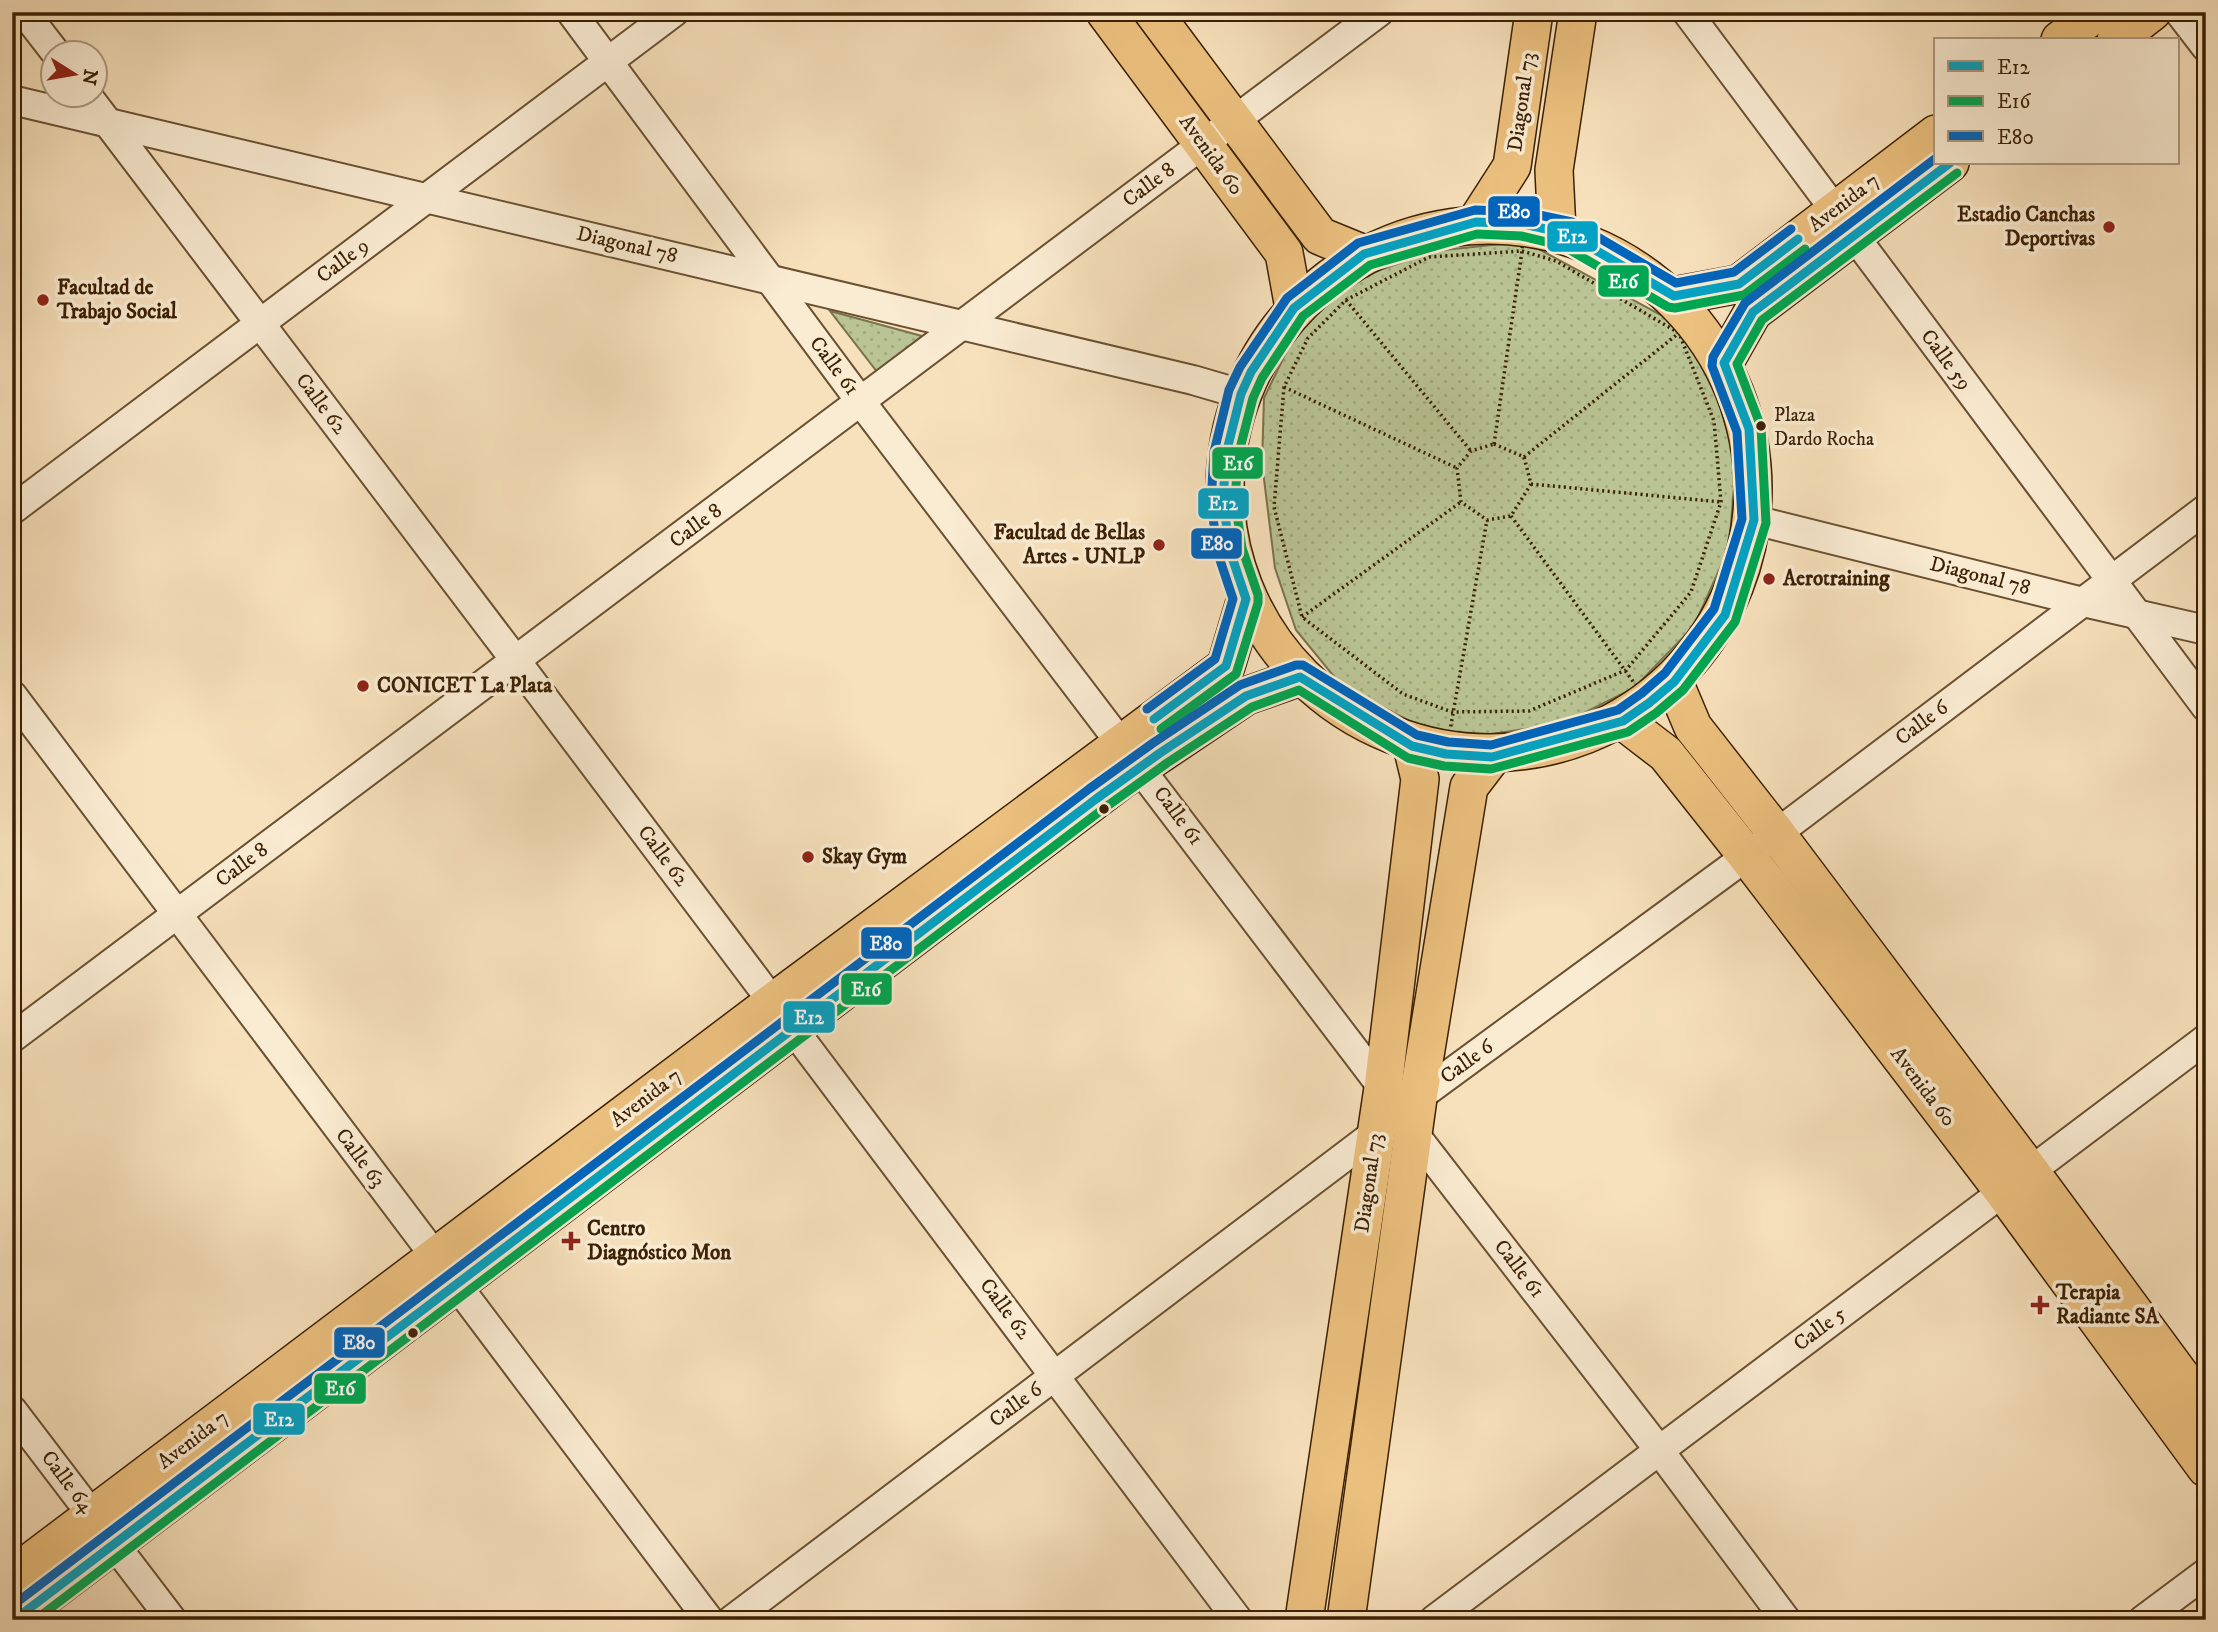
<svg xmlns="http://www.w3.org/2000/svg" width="2218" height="1632" viewBox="0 0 2218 1632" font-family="'IM FELL DW Pica',serif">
<defs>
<pattern id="park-dots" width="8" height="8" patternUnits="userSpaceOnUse" patternTransform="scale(1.75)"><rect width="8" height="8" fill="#b9c393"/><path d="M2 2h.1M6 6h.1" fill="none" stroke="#a0a77d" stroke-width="1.8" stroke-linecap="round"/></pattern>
</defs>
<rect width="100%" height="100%" fill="#f7e1bc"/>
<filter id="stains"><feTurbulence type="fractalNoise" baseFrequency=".00286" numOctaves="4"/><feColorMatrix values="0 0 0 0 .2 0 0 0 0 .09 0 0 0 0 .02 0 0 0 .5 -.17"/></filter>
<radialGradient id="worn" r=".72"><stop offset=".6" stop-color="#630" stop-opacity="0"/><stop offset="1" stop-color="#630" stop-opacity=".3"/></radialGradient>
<g fill="url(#park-dots)" stroke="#7a724b" stroke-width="2">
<path d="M 1511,243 L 1533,246 L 1663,316 L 1678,328 L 1713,380 L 1736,463 L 1729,548 L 1694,626 L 1634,688 L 1564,723 L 1486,735 L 1449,733 L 1409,721 L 1340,684 L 1296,630 L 1275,568 L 1262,463 L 1264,398 L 1296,332 L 1357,278 L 1434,251 Z"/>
<path d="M 830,311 L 922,336 L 878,373 Z"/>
</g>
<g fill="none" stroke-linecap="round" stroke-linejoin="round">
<g stroke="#6a5031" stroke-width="32">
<g id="minor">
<path d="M 24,12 L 55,52"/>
<path d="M 571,12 L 861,402 L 1383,1088 L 1398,1113 L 1659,1450 L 1786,1620"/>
<path d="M 1687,12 L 2206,707"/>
<path d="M 2179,12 L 2206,47"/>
<path d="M 86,94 L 516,661 L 1238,1620"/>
<path d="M 12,100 L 1193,380 L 1241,394"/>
<path d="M 12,510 L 674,12"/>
<path d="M 1754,520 L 2083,602 L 2206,630"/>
<path d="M 12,695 C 246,1003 476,1312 709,1620"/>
<path d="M 12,1038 L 1379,12"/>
<path d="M 12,1410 L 172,1620"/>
<path d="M 732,1620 L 1377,1132 L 1394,1115 L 1747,856 L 2206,509"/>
<path d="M 1434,1620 L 2206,1039"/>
<path d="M 2143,1620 L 2206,1573"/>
</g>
</g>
<g stroke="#3b2003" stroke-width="40">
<g id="major">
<path d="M 1105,12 L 1284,253 L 1294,308"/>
<path d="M 1153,12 L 1320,236 L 1364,254"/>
<path d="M 2060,40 L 2097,12"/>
<path d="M 2116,40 L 2152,12"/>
<path d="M 1476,222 L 1512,166 L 1534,12"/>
<circle cx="1489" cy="489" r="264"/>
<path d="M 1557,231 L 1554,170 L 1578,12"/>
<path d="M 1674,296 L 1739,284 L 1936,134"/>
<path d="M 1724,363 L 1753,312 L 1950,163"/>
<path d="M 1674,682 L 1693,727 L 1776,833 L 2030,1171 L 2206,1410"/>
<path d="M 1623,721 L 1666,754 L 1747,856 L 2003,1191 L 2206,1468"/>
<path d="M 12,1576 L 773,1002 L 1226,666 L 1246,599"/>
<path d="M 14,1620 L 1120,781 L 1246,696 L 1300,677"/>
<path d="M 1304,1620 L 1383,1088 L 1420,779 L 1412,746"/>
<path d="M 1346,1620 L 1418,1098 L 1469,787 L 1492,757"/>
</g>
</g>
<g stroke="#3b2003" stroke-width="3.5" stroke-dasharray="2 3.5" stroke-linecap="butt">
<path d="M 1522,251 L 1556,261 L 1679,333 L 1714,421 L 1721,502 L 1691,592 L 1626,670 L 1529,711 L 1452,712 L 1403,694 L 1302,617 L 1274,507 L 1284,387 L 1308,338 L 1346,300 L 1429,257 Z"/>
<path d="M 1346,300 L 1471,451"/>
<path d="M 1284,387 L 1457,468"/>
<path d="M 1494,444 L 1522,251 L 1525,203"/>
<path d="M 1494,444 L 1524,457 L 1531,484 L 1511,516 L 1487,520 L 1461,502 L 1457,468 L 1471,451 Z"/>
<path d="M 1524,457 L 1679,333"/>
<path d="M 1531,484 L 1721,502"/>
<path d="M 1511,516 L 1649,703"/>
<path d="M 1302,617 L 1461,502"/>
<path d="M 1445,759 L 1487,520"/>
</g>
<use href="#minor" stroke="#faecd3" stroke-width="28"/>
<use href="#major" stroke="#ecc07e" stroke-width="37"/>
<g stroke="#faecd3" stroke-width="14">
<g id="bus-1">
<path d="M 1154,719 L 1226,666 L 1246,599 L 1230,551 L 1223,501 L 1226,454 L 1241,394 L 1251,372 L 1294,308 L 1364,254 L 1476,222 L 1523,224 L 1568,234 L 1674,296 L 1739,284 L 1798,239"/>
<path d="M 14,1620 L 1096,799 L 1160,753 L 1246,696 L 1300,677 L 1412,746 L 1446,754 L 1492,757 L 1623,721 L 1649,703 L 1674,682 L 1725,615 L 1754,520 L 1749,429 L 1724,363 L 1753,312 L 1950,163"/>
</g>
</g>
<g stroke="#faecd3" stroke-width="14">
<g id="bus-2">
<path d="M 1161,729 L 1236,674 L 1258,603 L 1258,595 L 1242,548 L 1235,501 L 1238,456 L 1253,398 L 1262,378 L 1303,316 L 1370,265 L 1477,234 L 1521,236 L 1563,246 L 1668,307 L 1675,308 L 1744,295 L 1805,249"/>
<path d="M 35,1620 L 1103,809 L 1167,763 L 1252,707 L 1299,690 L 1408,758 L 1444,766 L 1491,769 L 1628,732 L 1656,713 L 1683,690 L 1735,622 L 1766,523 L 1761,427 L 1737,364 L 1762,320 L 1957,173"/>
</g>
</g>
<g stroke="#faecd3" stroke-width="14">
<g id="bus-3">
<path d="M 1147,709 L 1215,659 L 1233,599 L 1218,554 L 1211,503 L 1214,452 L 1229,390 L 1240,367 L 1287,298 L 1358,243 L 1475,210 L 1525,212 L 1572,222 L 1676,283 L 1734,272 L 1791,229"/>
<path d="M 12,1606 L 1089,789 L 1153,743 L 1240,685 L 1296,665 L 1303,665 L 1417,735 L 1448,742 L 1491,745 L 1618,710 L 1642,693 L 1665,673 L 1714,609 L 1742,519 L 1737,432 L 1712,366 L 1713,357 L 1745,303 L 1936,158"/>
</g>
</g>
<use href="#bus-1" stroke="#03a2c4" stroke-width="9"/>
<use href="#bus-2" stroke="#00a651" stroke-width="9"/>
<use href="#bus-3" stroke="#0065bd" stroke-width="9"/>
</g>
<g fill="#8f2418" stroke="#faecd3" stroke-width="2.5">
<circle cx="2109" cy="227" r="7"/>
<circle cx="43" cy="300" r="7"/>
<circle cx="1159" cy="545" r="7"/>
<circle cx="1769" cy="579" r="7"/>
<circle cx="363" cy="686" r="7"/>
<circle cx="808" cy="857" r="7"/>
<path d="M567.5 1230.5h7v7h7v7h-7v7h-7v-7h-7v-7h7z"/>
<path d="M2036.5 1294.5h7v7h7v7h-7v7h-7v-7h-7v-7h7z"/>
</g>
<g fill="#3b2003" stroke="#faecd3" stroke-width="2.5">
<circle cx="1761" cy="426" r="6"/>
<circle cx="1104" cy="809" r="6"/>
<circle cx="413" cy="1333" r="6"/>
</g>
<g text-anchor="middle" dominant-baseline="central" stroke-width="7" stroke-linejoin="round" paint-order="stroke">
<g font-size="19" fill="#3b2003" stroke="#faecd3" text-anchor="start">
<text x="1774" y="415">Plaza<tspan x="1774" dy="24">Dardo Rocha</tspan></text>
</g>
<g font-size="21" fill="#3b2003" stroke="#faecd3">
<text transform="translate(1522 102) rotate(-82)">Diagonal 73</text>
<text transform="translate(1211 155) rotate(54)">Avenida 60</text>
<text transform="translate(1149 185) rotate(-37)">Calle 8</text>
<text transform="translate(1844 203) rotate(-37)">Avenida 7</text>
<text transform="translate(627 245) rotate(13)">Diagonal 78</text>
<text transform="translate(343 261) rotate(-37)">Calle 9</text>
<text transform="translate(1946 360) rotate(53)">Calle 59</text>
<text transform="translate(834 366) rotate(53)">Calle 61</text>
<text transform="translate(321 404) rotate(53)">Calle 62</text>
<text transform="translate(696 526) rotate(-37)">Calle 8</text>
<text transform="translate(1980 576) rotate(14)">Diagonal 78</text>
<text transform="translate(1922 723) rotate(-37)">Calle 6</text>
<text transform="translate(1178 816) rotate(53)">Calle 61</text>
<text transform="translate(663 856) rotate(53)">Calle 62</text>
<text transform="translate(242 865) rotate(-37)">Calle 8</text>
<text transform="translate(1467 1062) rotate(-36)">Calle 6</text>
<text transform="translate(1923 1087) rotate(53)">Avenida 60</text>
<text transform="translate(646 1098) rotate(-37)">Avenida 7</text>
<text transform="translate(360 1158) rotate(53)">Calle 63</text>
<text transform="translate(1369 1183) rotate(-82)">Diagonal 73</text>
<text transform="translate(1519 1269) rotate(52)">Calle 61</text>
<text transform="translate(1005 1309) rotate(53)">Calle 62</text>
<text transform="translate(1820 1329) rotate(-37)">Calle 5</text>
<text transform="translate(1016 1405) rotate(-37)">Calle 6</text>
<text transform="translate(193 1440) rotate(-37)">Avenida 7</text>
<text transform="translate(67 1482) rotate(53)">Calle 64</text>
</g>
<g font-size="21" font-weight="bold" fill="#3b2003" stroke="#faecd3" text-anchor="start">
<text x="2095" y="215" text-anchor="end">Estadio Canchas<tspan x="2095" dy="24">Deportivas</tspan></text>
<text x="57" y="288">Facultad de<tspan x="57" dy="24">Trabajo Social</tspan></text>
<text x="1145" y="533" text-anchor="end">Facultad de Bellas<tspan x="1145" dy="24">Artes - UNLP</tspan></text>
<text x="1783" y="579">Aerotraining</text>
<text x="377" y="686">CONICET La Plata</text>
<text x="822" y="857">Skay Gym</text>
<text x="587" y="1229">Centro<tspan x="587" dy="24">Diagnóstico Mon</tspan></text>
<text x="2056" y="1293">Terapia<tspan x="2056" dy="24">Radiante SA</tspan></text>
</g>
</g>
<g stroke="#faecd3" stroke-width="2.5">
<rect x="1487" y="195" width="54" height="33" rx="7" fill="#0065bd"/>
<rect x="1546" y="220" width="53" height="33" rx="7" fill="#03a2c4"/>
<rect x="1597" y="264" width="53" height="34" rx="7" fill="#00a651"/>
<rect x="1211" y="446" width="53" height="34" rx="7" fill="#00a651"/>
<rect x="1197" y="487" width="53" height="33" rx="7" fill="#03a2c4"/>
<rect x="1190" y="527" width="53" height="33" rx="7" fill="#0065bd"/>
<rect x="860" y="926" width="53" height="34" rx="7" fill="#0065bd"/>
<rect x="840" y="972" width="53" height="34" rx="7" fill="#00a651"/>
<rect x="782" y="1000" width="54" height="34" rx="7" fill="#03a2c4"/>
<rect x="333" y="1326" width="53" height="33" rx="7" fill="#0065bd"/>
<rect x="313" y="1372" width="54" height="33" rx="7" fill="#00a651"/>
<rect x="252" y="1402" width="54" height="34" rx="7" fill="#03a2c4"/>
</g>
<g font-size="19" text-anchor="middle" font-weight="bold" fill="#fff">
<text x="1514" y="218">E80</text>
<text x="1572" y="243">E12</text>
<text x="1623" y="288">E16</text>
<text x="1238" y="470">E16</text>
<text x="1223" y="510">E12</text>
<text x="1217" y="550">E80</text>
<text x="886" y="950">E80</text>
<text x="866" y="996">E16</text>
<text x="809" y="1024">E12</text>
<text x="359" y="1349">E80</text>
<text x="340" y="1395">E16</text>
<text x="279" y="1426">E12</text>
</g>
<rect width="2218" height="1632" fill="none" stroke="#f7e1bc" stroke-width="42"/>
<rect x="14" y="14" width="2190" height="1604" fill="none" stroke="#3b2003" stroke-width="3.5"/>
<rect x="21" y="21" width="2176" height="1590" fill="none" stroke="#3b2003" stroke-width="2"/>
<rect x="1934" y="38" width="245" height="126" fill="#faecd3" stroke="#ae9a80" stroke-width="2"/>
<rect x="1948" y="61" width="35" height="10" fill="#03a2c4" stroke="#ae9a80" stroke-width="2"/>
<text x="1997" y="74" font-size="21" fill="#3b2003">E12</text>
<rect x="1948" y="96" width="35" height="10" fill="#00a651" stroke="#ae9a80" stroke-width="2"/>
<text x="1997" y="108" font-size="21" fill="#3b2003">E16</text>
<rect x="1948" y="131" width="35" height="10" fill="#0065bd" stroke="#ae9a80" stroke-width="2"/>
<text x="1997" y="144" font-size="21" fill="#3b2003">E80</text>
<g transform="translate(74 74) rotate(101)"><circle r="33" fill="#faecd3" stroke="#ae9a80" stroke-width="2"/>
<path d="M0-5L12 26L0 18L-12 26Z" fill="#8f2418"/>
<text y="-10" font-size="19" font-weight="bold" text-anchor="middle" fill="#3b2003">N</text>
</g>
<rect width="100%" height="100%" filter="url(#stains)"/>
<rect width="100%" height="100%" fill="url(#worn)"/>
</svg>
